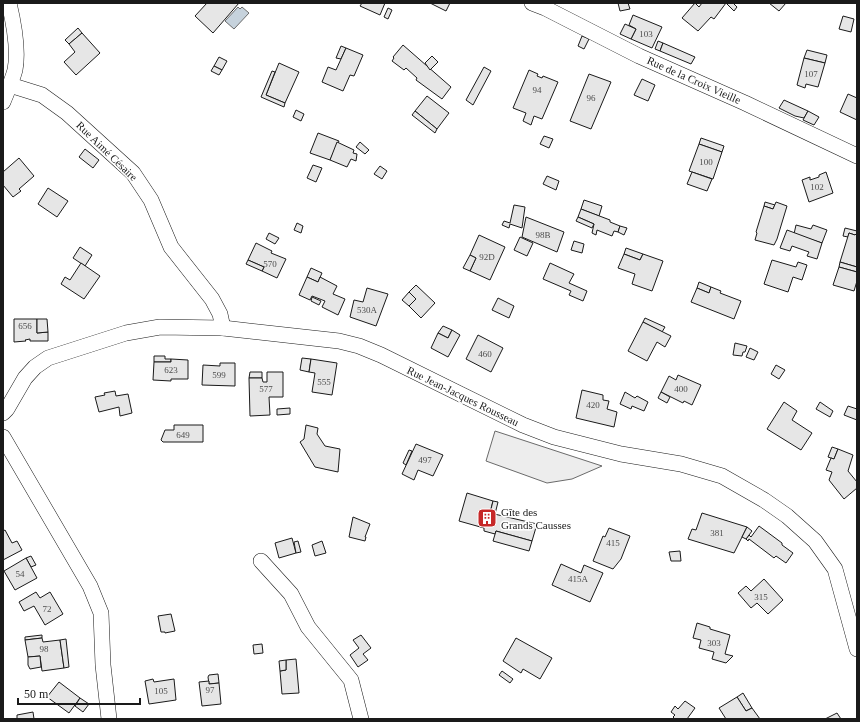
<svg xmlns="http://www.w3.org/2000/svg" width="860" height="722" viewBox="0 0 860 722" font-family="'Times New Roman',serif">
<rect width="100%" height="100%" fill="#fff"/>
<path fill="#ededed" stroke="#6a6a6a" d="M 495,431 L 602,466 L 572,479 L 547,483 L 486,461 Z"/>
<path fill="#c6d2dc" stroke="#6a6a6a" d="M 238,7 L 240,9 L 242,7 L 249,13 L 234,29 L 225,21 Z"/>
<g fill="#e6e6e6" stroke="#1a1a1a">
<path d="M 207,3 L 239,3 L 213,33 L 195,16 Z"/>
<path d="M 362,3 L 385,3 L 380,15 L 360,6 Z"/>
<path d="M 430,3 L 450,3 L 446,11 Z"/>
<path d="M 618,3 L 628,3 L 630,9 L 620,11 Z"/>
<path d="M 695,3 L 699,7 L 702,3 L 726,3 L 714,19 L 711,17 L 698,31 L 682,18 Z"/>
<path d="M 726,3 L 733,3 L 737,7 L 734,11 Z"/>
<path d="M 769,3 L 786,3 L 779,11 Z"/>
<path d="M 388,8 L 392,10 L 388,19 L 384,17 Z"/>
<path d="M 633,15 L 662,27 L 652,48 L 631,39 L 636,29 L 629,25 Z"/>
<path d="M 843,16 L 854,19 L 851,32 L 839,29 Z"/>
<path d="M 625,24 L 636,29 L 631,39 L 620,34 Z"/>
<path d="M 78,28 L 82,33 L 69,44 L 65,40 Z"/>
<path d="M 82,33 L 100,53 L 76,75 L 64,62 L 75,52 L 69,44 Z"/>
<path d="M 582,36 L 589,39 L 584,49 L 578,46 Z"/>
<path d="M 658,41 L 663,43 L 660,51 L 655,49 Z"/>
<path d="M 663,43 L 695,57 L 691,64 L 660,51 Z"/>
<path d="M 403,45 L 451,87 L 442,99 L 416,80 L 417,78 L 406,68 L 404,70 L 392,61 L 394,58 L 393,57 Z"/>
<path d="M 341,46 L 346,48 L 341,59 L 336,58 Z"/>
<path d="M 346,48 L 363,55 L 354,76 L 350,75 L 343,91 L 322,82 L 328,67 L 336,70 Z"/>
<path d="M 807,50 L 827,55 L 825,63 L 804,58 Z"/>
<path d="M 432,56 L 438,62 L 430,70 L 425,63 Z"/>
<path d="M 219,57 L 227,61 L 222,70 L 214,66 Z"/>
<path d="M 804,58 L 825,63 L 818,87 L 806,84 L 805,88 L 797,85 Z"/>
<path d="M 279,63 L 299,72 L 285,103 L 266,95 Z"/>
<path d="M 214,66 L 222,70 L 219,75 L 211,71 Z"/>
<path d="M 484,67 L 491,71 L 473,105 L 466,100 Z"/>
<path d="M 529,70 L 538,74 L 537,76 L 542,78 L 543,76 L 558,82 L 542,119 L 534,116 L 531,125 L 523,121 L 526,113 L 513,108 Z"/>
<path d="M 272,71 L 275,72 L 266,95 L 285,103 L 284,107 L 261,97 Z"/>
<path d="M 589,74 L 611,82 L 591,129 L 570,121 Z"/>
<path d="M 642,79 L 655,85 L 648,101 L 634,95 Z"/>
<path d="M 848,94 L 857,98 L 857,120 L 840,112 Z"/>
<path d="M 427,96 L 449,113 L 437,129 L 415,111 Z"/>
<path d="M 784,100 L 808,111 L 804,118 L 795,116 L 779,108 Z"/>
<path d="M 296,110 L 304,114 L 301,121 L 293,117 Z"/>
<path d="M 415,111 L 437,129 L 435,133 L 412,115 Z"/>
<path d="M 808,111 L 819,117 L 814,125 L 803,120 Z"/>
<path d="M 318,133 L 339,141 L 330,160 L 310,153 Z"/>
<path d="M 544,136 L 553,139 L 549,148 L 540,144 Z"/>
<path d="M 701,138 L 724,146 L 722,152 L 699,144 Z"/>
<path d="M 337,142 L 354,150 L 353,153 L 357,154 L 356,161 L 351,159 L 347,167 L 330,160 Z"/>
<path d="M 360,142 L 369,150 L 365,154 L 356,147 Z"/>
<path d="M 699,144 L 722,152 L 713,179 L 689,171 Z"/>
<path d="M 85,149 L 99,160 L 93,168 L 79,157 Z"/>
<path d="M 19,158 L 34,176 L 19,189 L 21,191 L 13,197 L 3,185 L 3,172 Z"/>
<path d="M 313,165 L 322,168 L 316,182 L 307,178 Z"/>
<path d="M 380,166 L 387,171 L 382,179 L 374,174 Z"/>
<path d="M 692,172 L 712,179 L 707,191 L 687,184 Z"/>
<path d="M 826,172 L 833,193 L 809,202 L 802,180 L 810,177 L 810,180 L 819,177 L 819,175 Z"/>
<path d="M 547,176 L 559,181 L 556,190 L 543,184 Z"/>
<path d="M 48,188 L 68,201 L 57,217 L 38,204 Z"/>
<path d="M 584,200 L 602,206 L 599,216 L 581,209 Z"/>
<path d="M 765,202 L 775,205 L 773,209 L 764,206 Z"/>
<path d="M 776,202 L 787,206 L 777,239 L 774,245 L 755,240 L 757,233 L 756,232 L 764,206 L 773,209 Z"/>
<path d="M 514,205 L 525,207 L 522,228 L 510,224 L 509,228 L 502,225 L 504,221 L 510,223 Z"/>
<path d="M 581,209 L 610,220 L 610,222 L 620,226 L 618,232 L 614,231 L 612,236 L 597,230 L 596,235 L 592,233 L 594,224 L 578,217 Z"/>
<path d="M 526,217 L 564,232 L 557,252 L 522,237 Z"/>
<path d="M 578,217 L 594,224 L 592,228 L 576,221 Z"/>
<path d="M 297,223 L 303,226 L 301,233 L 294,230 Z"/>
<path d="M 796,225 L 811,229 L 813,225 L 827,230 L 822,243 L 794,234 Z"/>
<path d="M 620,226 L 627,228 L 624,235 L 618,232 Z"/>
<path d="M 845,228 L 857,231 L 857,233 L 855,235 L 849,233 L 848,237 L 843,236 Z"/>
<path d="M 787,230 L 822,243 L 817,259 L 807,256 L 809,252 L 792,246 L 790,251 L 780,248 Z"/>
<path d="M 269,233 L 279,238 L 275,244 L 266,239 Z"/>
<path d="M 849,233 L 855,235 L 857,233 L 857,267 L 840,262 Z"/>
<path d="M 479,235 L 505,247 L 490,280 L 470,271 L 476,258 L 470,255 Z"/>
<path d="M 520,237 L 533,243 L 527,256 L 514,250 Z"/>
<path d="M 574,241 L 584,244 L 582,253 L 571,250 Z"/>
<path d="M 256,243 L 272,251 L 271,253 L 286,259 L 277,278 L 262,271 L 264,267 L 248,260 Z"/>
<path d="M 80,247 L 92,255 L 85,266 L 73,258 Z"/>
<path d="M 626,248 L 643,254 L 640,260 L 624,254 Z"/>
<path d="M 624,254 L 640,260 L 643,254 L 663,261 L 652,291 L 632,284 L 635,274 L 618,268 Z"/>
<path d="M 470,255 L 476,258 L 470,271 L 463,268 Z"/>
<path d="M 248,260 L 264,267 L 262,271 L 246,264 Z"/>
<path d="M 772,260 L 796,267 L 798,262 L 807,265 L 802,280 L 793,277 L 788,292 L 764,284 Z"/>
<path d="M 840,262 L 857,267 L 857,272 L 839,267 Z"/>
<path d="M 81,263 L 100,276 L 84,299 L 61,284 L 65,277 L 70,280 Z"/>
<path d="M 550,263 L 574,274 L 569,283 L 587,291 L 583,301 L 569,295 L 571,291 L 543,279 Z"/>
<path d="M 839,267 L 857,272 L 857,281 L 854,291 L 833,285 Z"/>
<path d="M 311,268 L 322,273 L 318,282 L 307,277 Z"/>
<path d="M 307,277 L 318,282 L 320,277 L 337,286 L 333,294 L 345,299 L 338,315 L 322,307 L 325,301 L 312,296 L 310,300 L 299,295 Z"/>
<path d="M 699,282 L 711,287 L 709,293 L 697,288 Z"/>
<path d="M 416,285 L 435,303 L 421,318 L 409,306 L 416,299 L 409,292 Z"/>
<path d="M 711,287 L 721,291 L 720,293 L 741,301 L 734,319 L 691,302 L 697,288 L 709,293 Z"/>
<path d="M 367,288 L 388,294 L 376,326 L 350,317 L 354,300 L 363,302 Z"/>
<path d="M 409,292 L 416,299 L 409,306 L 402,300 Z"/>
<path d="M 312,297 L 321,301 L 319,305 L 311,301 Z"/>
<path d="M 498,298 L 514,306 L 509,318 L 492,310 Z"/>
<path d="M 645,318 L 665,327 L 662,332 L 643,322 Z"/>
<path d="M 14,319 L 37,319 L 37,333 L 48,332 L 48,341 L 30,341 L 30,339 L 25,340 L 26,341 L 14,342 Z"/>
<path d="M 37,319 L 47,319 L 48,332 L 37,333 Z"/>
<path d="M 643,322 L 671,336 L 665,347 L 657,342 L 647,361 L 628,351 Z"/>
<path d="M 443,326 L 452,330 L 448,338 L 438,333 Z"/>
<path d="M 452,330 L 460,335 L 448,357 L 431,348 L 438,333 L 448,338 Z"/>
<path d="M 478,335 L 503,348 L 491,372 L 466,359 Z"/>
<path d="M 735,343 L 747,346 L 745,352 L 743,352 L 742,356 L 733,355 Z"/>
<path d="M 750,348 L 758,352 L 754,360 L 746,357 Z"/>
<path d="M 154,356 L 165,356 L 165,359 L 171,359 L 171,362 L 154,362 Z"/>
<path d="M 302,358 L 311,359 L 309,372 L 300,370 Z"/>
<path d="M 171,359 L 188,360 L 188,379 L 171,379 L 171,381 L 153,380 L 154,362 L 171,362 Z"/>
<path d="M 311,359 L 337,363 L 332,395 L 312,392 L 315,373 L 309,372 Z"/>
<path d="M 220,363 L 235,363 L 235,386 L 202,385 L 203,365 L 220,366 Z"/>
<path d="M 776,365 L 785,370 L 779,379 L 771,374 Z"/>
<path d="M 250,372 L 262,372 L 262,378 L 249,378 Z"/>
<path d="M 267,372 L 283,372 L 283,397 L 269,397 L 270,415 L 250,416 L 249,378 L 262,378 L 263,382 L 267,382 Z"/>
<path d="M 678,375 L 701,385 L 692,405 L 684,401 L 683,403 L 661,392 L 669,376 L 676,380 Z"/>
<path d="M 582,390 L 603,395 L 603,400 L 609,401 L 607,409 L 617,412 L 614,427 L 576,418 Z"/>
<path d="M 115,391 L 116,396 L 128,394 L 132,413 L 120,416 L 119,407 L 99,412 L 95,397 L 105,395 L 104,393 Z"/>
<path d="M 625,392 L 635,398 L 637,396 L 648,402 L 644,411 L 632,406 L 631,409 L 620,404 Z"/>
<path d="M 661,392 L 670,397 L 667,403 L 658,398 Z"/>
<path d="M 784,402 L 797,411 L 792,420 L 812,433 L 801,450 L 767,429 Z"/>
<path d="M 820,402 L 833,411 L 830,417 L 816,409 Z"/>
<path d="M 848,406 L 857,409 L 857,420 L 844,415 Z"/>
<path d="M 290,408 L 290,414 L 277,415 L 277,409 Z"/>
<path d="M 174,425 L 203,425 L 203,442 L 163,442 L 161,440 L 165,430 L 174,430 Z"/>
<path d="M 306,425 L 318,428 L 317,434 L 325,446 L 340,449 L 338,472 L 315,467 L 300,442 L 304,439 Z"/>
<path d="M 416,444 L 443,455 L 433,476 L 418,470 L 414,480 L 402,474 Z"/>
<path d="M 832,447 L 838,449 L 834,459 L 828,457 Z"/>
<path d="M 838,449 L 853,455 L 848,471 L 857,482 L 857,488 L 844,499 L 829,480 L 832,472 L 826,470 L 831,458 L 834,459 Z"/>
<path d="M 409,450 L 412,451 L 406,465 L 403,463 Z"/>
<path d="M 467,493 L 493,501 L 490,513 L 537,524 L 532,541 L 496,531 L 495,534 L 484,531 L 484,528 L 459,521 Z"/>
<path d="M 493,501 L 498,502 L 495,514 L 490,513 Z"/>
<path d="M 702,513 L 747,527 L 734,553 L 688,539 L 692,529 L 696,530 Z"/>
<path d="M 353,517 L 370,524 L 365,537 L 366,537 L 365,541 L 349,537 Z"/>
<path d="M 759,526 L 782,543 L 782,545 L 793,553 L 786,563 L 776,556 L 774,558 L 749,539 L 748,541 L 746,539 L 749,535 L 751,537 Z"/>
<path d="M 747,527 L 752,531 L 746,539 L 742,537 Z"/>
<path d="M 609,528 L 630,536 L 621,559 L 613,569 L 593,561 L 603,536 L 605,537 Z"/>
<path d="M 5,530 L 12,543 L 17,541 L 22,550 L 3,560 L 3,531 Z"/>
<path d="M 496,531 L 532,541 L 529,551 L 493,541 Z"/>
<path d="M 292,538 L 296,553 L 279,558 L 275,543 Z"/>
<path d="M 298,541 L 301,552 L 296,553 L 294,542 Z"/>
<path d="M 322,541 L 326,553 L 315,556 L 312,545 Z"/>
<path d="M 680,551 L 681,561 L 671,561 L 669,552 Z"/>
<path d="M 31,556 L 36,565 L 31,567 L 26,558 Z"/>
<path d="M 26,558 L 37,578 L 15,590 L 4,571 Z"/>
<path d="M 561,564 L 581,573 L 584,565 L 603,573 L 590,602 L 552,585 Z"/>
<path d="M 764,579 L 783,600 L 768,614 L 757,603 L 751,608 L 738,593 L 746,586 L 751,591 Z"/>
<path d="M 36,592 L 40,598 L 50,592 L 63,614 L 45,625 L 34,606 L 24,611 L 19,602 Z"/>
<path d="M 171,614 L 175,631 L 165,633 L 165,632 L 161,632 L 158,616 Z"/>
<path d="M 697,623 L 710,627 L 710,629 L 730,635 L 725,654 L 733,656 L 726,663 L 712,659 L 714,652 L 699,648 L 701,640 L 693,638 Z"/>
<path d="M 42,635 L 42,638 L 25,640 L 25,637 Z"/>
<path d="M 361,635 L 371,648 L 363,654 L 368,660 L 358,667 L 350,655 L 359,648 L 353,640 Z"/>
<path d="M 42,638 L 43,642 L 60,640 L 64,668 L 42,671 L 40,656 L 28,657 L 25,640 Z"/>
<path d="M 516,638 L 552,658 L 540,679 L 523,669 L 521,673 L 503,661 Z"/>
<path d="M 66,639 L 69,667 L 64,668 L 60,640 Z"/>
<path d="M 262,644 L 263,653 L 254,654 L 253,645 Z"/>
<path d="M 40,656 L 41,667 L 30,669 L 28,665 L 28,657 Z"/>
<path d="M 296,659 L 299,693 L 282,694 L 280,671 L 286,670 L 286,660 Z"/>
<path d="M 286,660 L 286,670 L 280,671 L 279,661 Z"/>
<path d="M 502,671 L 513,679 L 510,683 L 499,675 Z"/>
<path d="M 218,674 L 219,683 L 209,684 L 208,677 L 209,675 Z"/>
<path d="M 153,679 L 154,682 L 174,679 L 176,700 L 149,704 L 145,681 Z"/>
<path d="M 209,681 L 209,684 L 219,683 L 221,704 L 202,706 L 199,682 Z"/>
<path d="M 59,682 L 80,698 L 69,713 L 47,697 Z"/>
<path d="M 743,693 L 752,708 L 746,711 L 737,697 Z"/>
<path d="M 737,697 L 746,711 L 752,708 L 760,719 L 726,719 L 719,708 Z"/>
<path d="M 80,698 L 89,704 L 83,712 L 75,706 Z"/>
<path d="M 685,701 L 695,708 L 687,719 L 675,719 L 673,717 L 675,715 L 671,712 L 675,706 L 678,709 Z"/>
<path d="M 33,712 L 34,719 L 17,719 L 17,715 Z"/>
<path d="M 837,713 L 841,719 L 825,719 Z"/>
</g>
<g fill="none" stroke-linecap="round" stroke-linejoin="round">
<g stroke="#1a1a1a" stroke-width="16">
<g id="minor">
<path d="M 532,3 L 545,8 L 639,56 L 745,103 L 857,156"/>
<path d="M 10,85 L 42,95 L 67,113 L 133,173 L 151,200 L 171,247 L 212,299 L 220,314 L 223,328"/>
<path d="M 3,102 C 7,92 12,81 15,70 C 19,49 14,24 9,3"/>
<path d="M 3,413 L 7,409 L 25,378 L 35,367 L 48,358 L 126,333 L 160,327 L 223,328 L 339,341 L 359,346 L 381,355 L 523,425 L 554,437 L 621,454 L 681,464 L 722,476 L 764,500 L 787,516 L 815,541 L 835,569 L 857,649"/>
<path d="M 3,437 L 90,586 L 101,613 L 103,665 L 109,719"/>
<path d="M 261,561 L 291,594 L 308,627 L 351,680 L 361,719"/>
</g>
</g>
<use href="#minor" stroke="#fff" stroke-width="15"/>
</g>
<defs>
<g id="building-square" transform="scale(1)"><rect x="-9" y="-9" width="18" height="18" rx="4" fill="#c62828" stroke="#fff"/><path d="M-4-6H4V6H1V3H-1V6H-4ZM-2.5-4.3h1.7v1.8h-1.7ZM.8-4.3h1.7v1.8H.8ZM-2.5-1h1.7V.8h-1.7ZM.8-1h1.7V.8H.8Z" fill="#fff"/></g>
</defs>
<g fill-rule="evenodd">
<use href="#building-square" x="487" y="518"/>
</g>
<g text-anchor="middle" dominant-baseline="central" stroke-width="3" stroke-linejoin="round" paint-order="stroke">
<g font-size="9" fill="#4d4d4d">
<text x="646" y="34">103</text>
<text x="811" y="74">107</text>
<text x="537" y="90">94</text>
<text x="591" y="98">96</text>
<text x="706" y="162">100</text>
<text x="817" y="187">102</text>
<text x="543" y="235">98B</text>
<text x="487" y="257">92D</text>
<text x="270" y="264">570</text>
<text x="367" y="310">530A</text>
<text x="25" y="326">656</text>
<text x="485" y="354">460</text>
<text x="171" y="370">623</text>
<text x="219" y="375">599</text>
<text x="324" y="382">555</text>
<text x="266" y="389">577</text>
<text x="681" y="389">400</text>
<text x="593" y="405">420</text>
<text x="183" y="435">649</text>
<text x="425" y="460">497</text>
<text x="717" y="533">381</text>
<text x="613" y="543">415</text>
<text x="20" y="574">54</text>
<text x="578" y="579">415A</text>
<text x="761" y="597">315</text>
<text x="47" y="609">72</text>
<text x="714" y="643">303</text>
<text x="44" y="649">98</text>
<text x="210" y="690">97</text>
<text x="161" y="691">105</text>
</g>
<g font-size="11" fill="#1a1a1a" stroke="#fff">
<text transform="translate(694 80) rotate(24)">Rue de la Croix Vieille</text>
<text transform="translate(107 151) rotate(44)">Rue Aimé Césaire</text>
<text transform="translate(463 396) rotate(26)">Rue Jean-Jacques Rousseau</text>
</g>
<g font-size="11" fill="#1a1a1a" stroke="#fff" text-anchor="start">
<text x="501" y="512">Gîte des<tspan x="501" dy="13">Grands Causses</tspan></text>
</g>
</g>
<rect width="860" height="722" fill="none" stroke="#1a1a1a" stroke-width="8"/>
<path d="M18 698v6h122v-6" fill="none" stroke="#1a1a1a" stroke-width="2"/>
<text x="24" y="698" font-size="12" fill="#1a1a1a" stroke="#ffffff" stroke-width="3" paint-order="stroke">50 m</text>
</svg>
